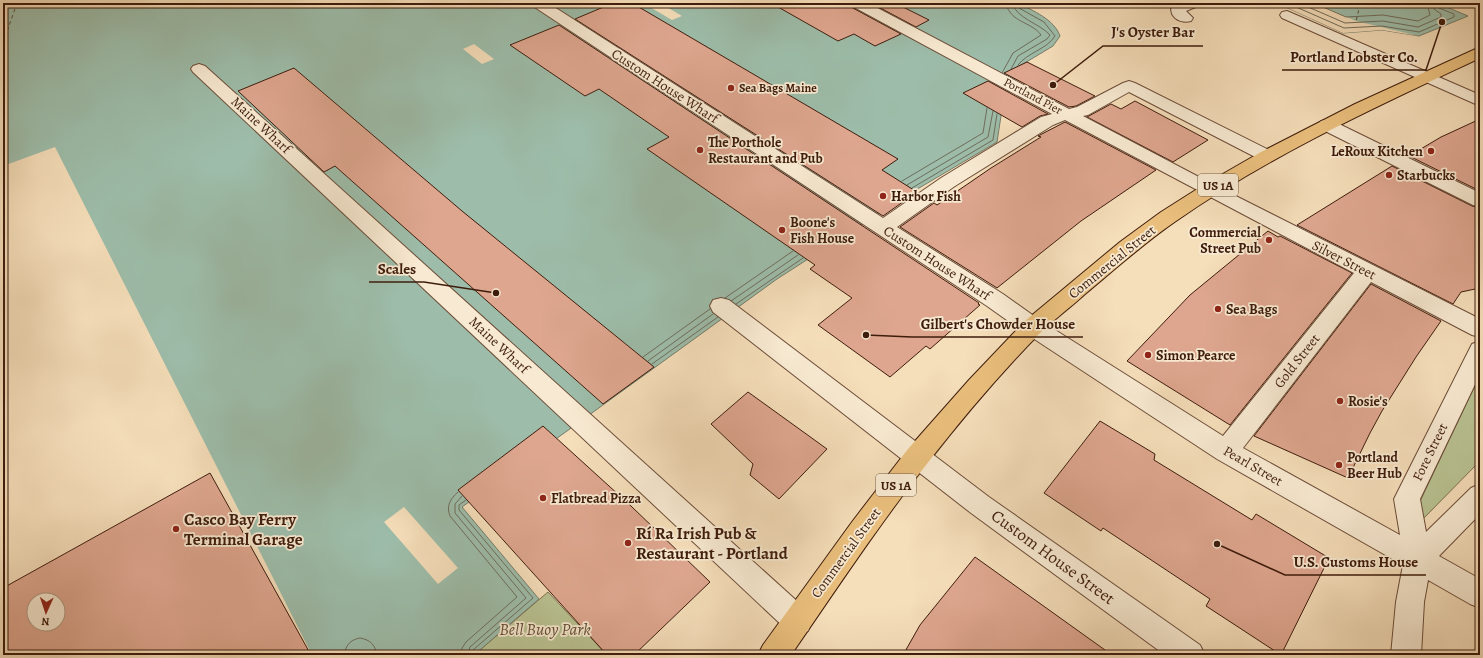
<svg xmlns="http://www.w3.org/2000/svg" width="1483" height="658" viewBox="0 0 1483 658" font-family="Alegreya,serif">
<rect width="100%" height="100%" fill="#f5deba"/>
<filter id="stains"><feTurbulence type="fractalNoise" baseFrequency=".005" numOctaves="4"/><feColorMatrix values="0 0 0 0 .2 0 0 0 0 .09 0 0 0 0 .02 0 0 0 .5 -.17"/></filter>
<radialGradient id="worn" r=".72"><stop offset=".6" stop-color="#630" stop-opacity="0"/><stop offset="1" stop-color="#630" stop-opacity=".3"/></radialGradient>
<g fill="#b9c292" stroke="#7c6f4f">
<path d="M 1480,375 L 1480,461 L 1421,521 L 1413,516 Z"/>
<path d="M 548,592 L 607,655 L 474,655 Z"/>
</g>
<g fill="#9dbdaa" stroke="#777d6b" fill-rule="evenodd">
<path d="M 3,3 L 1018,3 C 1033,11 1054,19 1060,36 L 1053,46 L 1023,64 L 1003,103 L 997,142 L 914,191 L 777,279 L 462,507 L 539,599 L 474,655 L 364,655 L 361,652 L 357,655 L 3,655 ZM 34,600 L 58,600 L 58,624 L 34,624 Z"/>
<path d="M 1277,3 L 1437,3 L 1468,16 L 1419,36 L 1382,30 L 1343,33 Z"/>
</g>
<g fill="#f5deba" fill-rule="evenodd">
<path d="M 643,3 L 660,3 L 682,16 L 672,20 Z"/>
<path d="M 1277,3 L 1315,3 L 1356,21 L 1419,36 L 1382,30 L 1343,33 Z"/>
<path d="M 474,44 L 494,59 L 482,64 L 463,49 Z"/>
<path d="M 55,147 L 312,655 L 3,655 L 3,166 ZM 34,600 L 58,600 L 58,624 L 34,624 Z"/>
<path d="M 404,507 L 458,568 L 438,584 L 384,522 Z"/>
</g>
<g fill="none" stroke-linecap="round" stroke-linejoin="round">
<g stroke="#6e6c5b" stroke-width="1">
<path d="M 1017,3 L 1019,8 L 1044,22 L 1055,36 C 1046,50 1028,52 1018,65"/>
<path d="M 1287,3 L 1344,28 L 1382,26 L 1419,32 L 1454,17 L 1454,14 L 1439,8 L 1438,3"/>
<path d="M 1299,3 L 1345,23 L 1383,21 L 1418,27 L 1441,17 L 1441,14 L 1434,9 L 1433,3"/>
<path d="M 1314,3 L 1346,17 L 1383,15 L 1418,21 L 1430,15 L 1427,3"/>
<path d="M 1011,69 L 1018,56 L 1047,39 L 1050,35 C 1039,23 1017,19 1012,3"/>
<path d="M 1002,73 L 1013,53 L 1041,35 C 1031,21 1010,23 1006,3"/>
<path d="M 902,181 L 983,133 L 987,108"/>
<path d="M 907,185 L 988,137 L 993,111"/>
<path d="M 912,188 L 993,140 L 997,114"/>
<path d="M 725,298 L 793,251"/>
<path d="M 731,301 L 798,255"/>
<path d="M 736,304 L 803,258"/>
<path d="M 643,357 L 710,309"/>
<path d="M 648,361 L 713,314"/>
<path d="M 652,364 L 718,317"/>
<path d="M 458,492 C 450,499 446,506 450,516 L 517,597 L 466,642 L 462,648 L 461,655"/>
<path d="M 462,496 L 455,504 L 455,513 L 526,598 L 470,647 L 467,655"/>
<path d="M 466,500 L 459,505 L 459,510 L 533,598 L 473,650 L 472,655"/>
<path d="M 344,655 C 346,645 350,640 360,638 C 371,640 375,645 377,655"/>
</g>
<g stroke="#5a4c3b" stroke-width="1" stroke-dasharray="3.5 3" stroke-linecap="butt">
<path d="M 1349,3 L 1359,9 L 1356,21"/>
<path d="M 3,43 L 17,3"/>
</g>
</g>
<g fill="#dea68f" stroke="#3e1c0c" fill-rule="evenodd">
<path d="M 613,3 L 632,3 L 898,159 L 882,170 L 917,192 L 883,216 L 575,19 Z"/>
<path d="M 771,3 L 849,3 L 851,7 L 901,34 L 875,46 L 854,34 L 838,41 Z"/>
<path d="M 871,3 L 895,3 L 929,20 L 916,27 Z"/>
<path d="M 559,25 L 979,303 L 978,304 L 980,305 L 930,349 L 926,346 L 890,377 L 818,325 L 852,298 L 810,269 L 815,265 L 647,149 L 669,137 L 599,89 L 585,96 L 510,45 Z"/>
<path d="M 1027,62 L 1095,96 L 1076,106 L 1069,107 L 1004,73 Z"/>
<path d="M 294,68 L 462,211 L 654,367 L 603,404 L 335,166 L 324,172 L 238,91 Z"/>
<path d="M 988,81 L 1048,114 L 1040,116 L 1022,127 L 963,93 Z"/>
<path d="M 1135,101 L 1208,140 L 1173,162 L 1087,117 L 1111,104 L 1121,109 Z"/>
<path d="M 1480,119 L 1480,191 L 1409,156 L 1441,137 Z"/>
<path d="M 1065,122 L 1156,170 L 1081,221 L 997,288 L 900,227 L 934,203 L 937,205 L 991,168 L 1041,137 L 1038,136 Z"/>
<path d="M 1392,166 L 1472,206 L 1480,208 L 1480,288 L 1461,292 L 1453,304 L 1297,225 Z"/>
<path d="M 1268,231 L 1278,237 L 1280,236 L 1352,273 L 1230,425 L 1127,361 L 1190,295 Z"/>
<path d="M 1371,284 L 1441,321 L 1416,357 L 1382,411 L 1370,433 L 1348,478 L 1254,436 Z"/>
<path d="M 748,392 L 827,449 L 779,499 L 750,475 L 753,464 L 711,424 Z"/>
<path d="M 1100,421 L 1155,454 L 1154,460 L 1252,520 L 1256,514 L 1329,558 L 1281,655 L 1206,606 L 1210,599 L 1103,528 L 1101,531 L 1044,493 Z"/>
<path d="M 543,426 L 631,506 L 710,582 L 634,655 L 607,655 L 458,490 Z"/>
<path d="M 210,473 L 311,655 L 3,655 L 3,588 ZM 34,600 L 58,600 L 58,624 L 34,624 Z"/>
<path d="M 975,557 L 1112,655 L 903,655 L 920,625 Z"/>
</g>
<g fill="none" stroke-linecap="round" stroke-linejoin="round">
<g stroke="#6c4c38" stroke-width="2">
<g id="minor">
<path d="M 531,3 L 548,3 L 883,218 L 941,178 L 1041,117 L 1052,114 L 852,6 L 850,3 L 868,3 L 1069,109 L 1077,107 L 1123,83 L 1129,81 L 1135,83 L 1273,152 L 1276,156 L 1273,160 L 1267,162 L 1261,160 L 1129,92 L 1088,115 L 1083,116 L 1216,186 L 1480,319 L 1480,337 L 1472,335 L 1371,282 L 1243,448 L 1400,535 L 1394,499 L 1472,344 L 1480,341 L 1480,374 L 1420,499 L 1426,532 L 1471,488 L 1480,484 L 1480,514 L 1439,556 L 1480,579 L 1480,608 L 1470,604 L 1428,580 L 1424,602 L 1421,655 L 1391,655 L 1396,602 L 1403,565 L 1217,459 L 1025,333 L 987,306 L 533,6 ZM 1065,120 L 1354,273 L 1223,436 L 1041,321 L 1003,294 L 897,227 L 955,186 L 1053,125 Z"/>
<path d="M 1180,3 L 1200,3 L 1198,6 L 1186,11 L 1193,18 L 1191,21 C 1184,23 1176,21 1172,14 L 1171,9 L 1173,6 Z"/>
<path d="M 1287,11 L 1480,95 L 1480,106 L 1282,18 L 1280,15 L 1282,12 Z"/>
<path d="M 199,64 L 205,66 L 808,611 L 812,621 L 808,631 L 798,635 L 788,631 L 193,72 L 191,69 L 193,66 Z"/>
<path d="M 1327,120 L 1333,121 L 1480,193 L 1480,207 L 1473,205 L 1321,129 L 1318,125 L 1321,121 Z"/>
<path d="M 721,298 L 729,300 L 989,497 L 1200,645 L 1205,655 L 1165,655 L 971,513 L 713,312 L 710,306 L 713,300 Z"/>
</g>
</g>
<g stroke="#3e1c0c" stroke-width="2">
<path id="major" d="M 1480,47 L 1480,58 C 1376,107 1270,155 1176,221 C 1144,243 1115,269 1085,294 C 1070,308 1053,320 1039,334 C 999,375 961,420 926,465 C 878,526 835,591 791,655 L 758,655 L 763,645 L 852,522 L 908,449 L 969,380 L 1025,321 L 1120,242 L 1161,212 L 1202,186 L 1261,152 L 1355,104 Z"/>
</g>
<use href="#minor" fill="#f8ead2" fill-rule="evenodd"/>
<use href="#major" fill="#eabf7d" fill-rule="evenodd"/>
</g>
<g fill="#8f2418" stroke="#f8ead2" stroke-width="1.5">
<circle cx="731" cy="88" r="4"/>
<circle cx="700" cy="150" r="4"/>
<circle cx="1431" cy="151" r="4"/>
<circle cx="1389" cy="175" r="4"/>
<circle cx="883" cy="196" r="4"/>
<circle cx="782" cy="230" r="4"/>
<circle cx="1269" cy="240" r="4"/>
<circle cx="1218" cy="309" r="4"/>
<circle cx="1148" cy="355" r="4"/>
<circle cx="1340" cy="401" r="4"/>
<circle cx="1339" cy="465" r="4"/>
<circle cx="543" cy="498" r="4"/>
<circle cx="176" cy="529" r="4"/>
<circle cx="628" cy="543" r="4"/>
</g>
<g text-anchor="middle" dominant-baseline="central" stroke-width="3.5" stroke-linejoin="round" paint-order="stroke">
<g font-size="12" font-weight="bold" fill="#3e1c0c" stroke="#f8ead2" text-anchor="start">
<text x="739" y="88">Sea Bags Maine</text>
</g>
<g font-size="12" fill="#3e1c0c" stroke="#f8ead2">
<text transform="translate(1033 96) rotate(28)">Portland Pier</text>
</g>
<g fill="#f8ead2" stroke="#765a47" stroke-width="1">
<rect x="1198" y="174" width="40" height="22" rx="3"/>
<rect x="876" y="474" width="40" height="22" rx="3"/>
</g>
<g font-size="13" font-weight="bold" fill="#3e1c0c">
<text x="1218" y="185">US 1A</text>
<text x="896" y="485">US 1A</text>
</g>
<g font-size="14" fill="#3e1c0c" stroke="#f8ead2">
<text transform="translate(665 86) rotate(33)">Custom House Wharf</text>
<text transform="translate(261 125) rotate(43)">Maine Wharf</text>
<text transform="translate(1344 260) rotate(27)">Silver Street</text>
<text transform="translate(1112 262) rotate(-39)">Commercial Street</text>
<text transform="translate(937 263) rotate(33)">Custom House Wharf</text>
<text transform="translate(499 345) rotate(43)">Maine Wharf</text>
<text transform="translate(1297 361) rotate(-52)">Gold Street</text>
<text transform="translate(1430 452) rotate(-64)">Fore Street</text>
<text transform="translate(1253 466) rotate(30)">Pearl Street</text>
<text transform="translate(846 553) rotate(-54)">Commercial Street</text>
</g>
<g font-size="14" font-weight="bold" fill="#3e1c0c" stroke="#f8ead2" text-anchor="start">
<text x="708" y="142">The Porthole<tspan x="708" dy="16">Restaurant and Pub</tspan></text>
<text x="1423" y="151" text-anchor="end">LeRoux Kitchen</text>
<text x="1397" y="175">Starbucks</text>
<text x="891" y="196">Harbor Fish</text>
<text x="790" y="222">Boone's<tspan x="790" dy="16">Fish House</tspan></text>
<text x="1261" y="232" text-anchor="end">Commercial<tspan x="1261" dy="16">Street Pub</tspan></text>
<text x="1226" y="309">Sea Bags</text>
<text x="1156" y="355">Simon Pearce</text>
<text x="1348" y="401">Rosie's</text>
<text x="1347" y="457">Portland<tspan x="1347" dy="16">Beer Hub</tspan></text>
<text x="551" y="498">Flatbread Pizza</text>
</g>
<g font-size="17" font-weight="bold" fill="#3e1c0c" stroke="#f8ead2" text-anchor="start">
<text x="184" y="519">Casco Bay Ferry<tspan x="184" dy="20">Terminal Garage</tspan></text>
<text x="636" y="533">Rí Ra Irish Pub &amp;<tspan x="636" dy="20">Restaurant - Portland</tspan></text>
</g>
<g font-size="17" fill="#3e1c0c" stroke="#f8ead2">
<text transform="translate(1053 557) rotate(36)">Custom House Street</text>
</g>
<g font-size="17" font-style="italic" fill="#634e34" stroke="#f8ead2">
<text x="545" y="629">Bell Buoy Park</text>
</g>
</g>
<path fill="none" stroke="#3e1c0c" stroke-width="1.5" d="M1053 85L1103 46H1203M1442 22L1426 70H1282M496 293L424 282H369M866 335L912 337H1083M1217 544L1285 575H1426"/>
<g fill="#3e1c0c" stroke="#f8ead2" stroke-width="1.5">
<circle cx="1053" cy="85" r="4"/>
<circle cx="1442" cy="22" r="4"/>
<circle cx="496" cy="293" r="4"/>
<circle cx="866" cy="335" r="4"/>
<circle cx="1217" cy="544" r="4"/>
</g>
<g font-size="15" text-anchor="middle" font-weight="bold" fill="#3e1c0c" stroke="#f8ead2" stroke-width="3.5" stroke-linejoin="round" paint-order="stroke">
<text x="1153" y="37">J's Oyster Bar</text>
<text x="1354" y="62">Portland Lobster Co.</text>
<text x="397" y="274">Scales</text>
<text x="998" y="329">Gilbert's Chowder House</text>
<text x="1356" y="567">U.S. Customs House</text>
</g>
<rect width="1483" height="658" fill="none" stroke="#f5deba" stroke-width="16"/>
<rect x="4" y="4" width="1475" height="650" fill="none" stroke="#3e1c0c" stroke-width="2"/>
<rect x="8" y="8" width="1467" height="642" fill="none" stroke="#3e1c0c"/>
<g transform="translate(46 612) rotate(183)"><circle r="19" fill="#f8ead2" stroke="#ae9883"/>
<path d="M0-3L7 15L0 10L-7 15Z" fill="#8f2418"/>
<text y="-6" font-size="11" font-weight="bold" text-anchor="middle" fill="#3e1c0c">N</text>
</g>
<rect width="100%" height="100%" filter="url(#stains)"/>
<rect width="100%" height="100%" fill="url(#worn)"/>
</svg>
